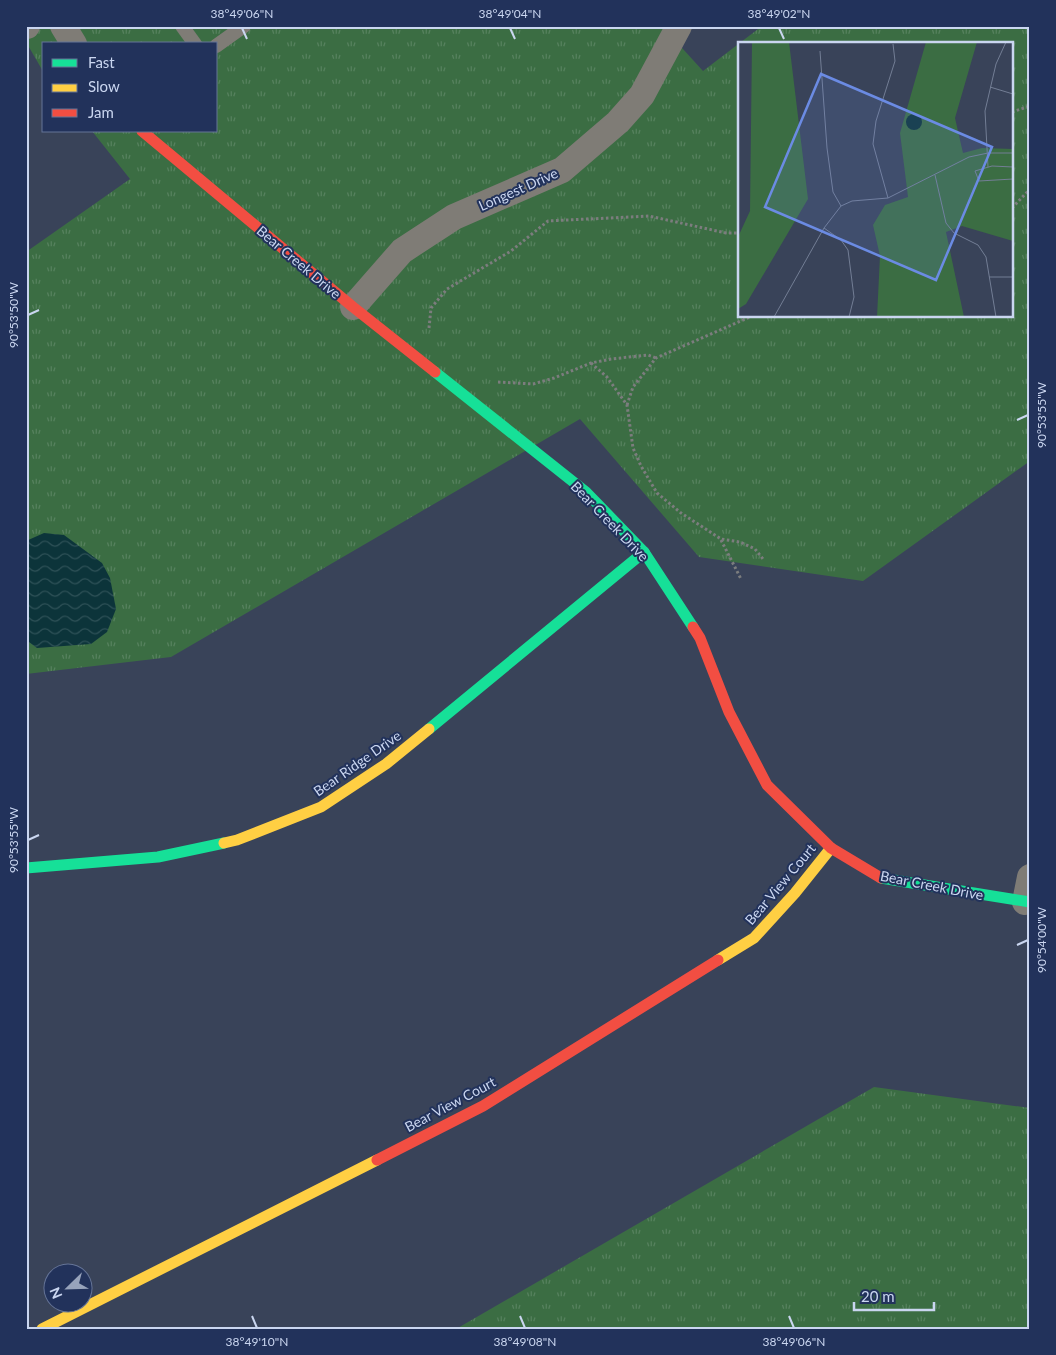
<svg xmlns="http://www.w3.org/2000/svg" width="1056" height="1355" viewBox="0 0 1056 1355" font-family="Lato,sans-serif">
<defs>
<pattern id="grass-tufts" width="24" height="20" patternUnits="userSpaceOnUse" patternTransform="scale(1.25)"><rect width="24" height="20" fill="#3b6d43"/><path d="M3 7l-1-3M5 7V3M7 7l1-3M15 17l-1-3M17 17v-4M19 17l1-3" fill="none" stroke="#56815e"/></pattern>
<pattern id="water-waves" width="16" height="10" patternUnits="userSpaceOnUse" patternTransform="scale(1.25)"><rect width="16" height="10" fill="#0c343a"/><path d="M0 5q4-4 8 0t8 0" fill="none" stroke="#2e5157"/></pattern>
</defs>
<rect width="100%" height="100%" fill="#394359"/>
<g fill="url(#grass-tufts)" fill-rule="evenodd">
<path d="M 26,26 L 662,26 L 703,71 L 762,26 L 1030,26 L 1030,461 L 863,581 L 699,557 L 580,419 L 171,657 L 26,674 L 26,252 L 130,179 L 92,131 L 216,131 L 216,44 L 44,44 L 44,73 L 26,42 ZM 740,44 L 1012,44 L 1012,316 L 740,316 Z"/>
<path d="M 874,1087 L 1030,1108 L 1030,1329 L 456,1329 Z"/>
</g>
<path fill="url(#water-waves)" d="M 44,533 L 64,535 L 102,563 L 110,578 L 116,609 L 107,632 L 91,644 L 37,648 L 26,640 L 26,541 Z"/>
<g fill="none" stroke-linecap="round" stroke-linejoin="round">
<g stroke="#7c7d7e" stroke-width="3" stroke-dasharray="2.5 2.5" stroke-linecap="butt">
<path d="M 1012,112 L 1030,106"/>
<path d="M 1012,208 L 1030,189"/>
<path d="M 429,328 L 431,308 L 447,289 L 511,251 L 548,221 L 649,216 L 726,233 L 740,233"/>
<path d="M 591,363 L 607,377 L 627,405 L 633,448 L 641,466 L 657,493 L 681,513 L 721,539 L 740,542 L 755,549 L 763,559"/>
<path d="M 498,382 L 533,384 L 554,378 L 591,363 L 611,359 L 648,355 L 656,358"/>
<path d="M 627,405 L 633,387 L 656,358 L 752,316"/>
<path d="M 721,540 L 741,579"/>
</g>
<g stroke="#7f7c76" stroke-width="14">
<path d="M 182,26 L 195,44"/>
<path d="M 216,46 L 244,26"/>
</g>
<g stroke="#7f7c76" stroke-width="26">
<path d="M 26,26 L 27,26"/>
<path d="M 63,26 L 74,44"/>
<path d="M 353,307 L 402,251 L 454,217 L 562,170 L 618,122 L 642,95 L 679,26"/>
<path d="M 1025,902 L 1030,877"/>
</g>
<g stroke="#16e098" stroke-width="11">
<path d="M 435,372 L 586,492 L 644,552 L 693,627"/>
<path d="M 429,729 L 644,552"/>
<path d="M 26,868 L 158,857 L 224,843"/>
<path d="M 881,878 L 1030,902"/>
</g>
<g stroke="#ffcf43" stroke-width="11">
<path d="M 224,843 L 237,840 L 321,807 L 386,764 L 429,729"/>
<path d="M 718,960 L 754,938 L 795,893 L 831,848"/>
<path d="M 42,1329 L 377,1160"/>
</g>
<g stroke="#f24e42" stroke-width="11">
<path d="M 142,131 L 353,307 L 435,372"/>
<path d="M 693,627 L 700,638 L 729,712 L 767,785 L 831,848 L 881,878"/>
<path d="M 377,1160 L 483,1106 L 718,960"/>
</g>
</g>
<path fill="none" stroke="#cad6f0" stroke-width="2" d="M 242,28 L 247,39M 510,28 L 515,39M 779,28 L 784,39M 28,315 L 39,310M 1017,420 L 1028,415M 28,840 L 39,835M 1017,945 L 1028,940M 252,1316 L 257,1328M 520,1316 L 525,1328M 789,1316 L 794,1328"/>
<g text-anchor="middle" dominant-baseline="central" stroke-width="4" stroke-linejoin="round" paint-order="stroke">
<g font-size="14" fill="#cad6f0" stroke="#22325b">
<text transform="translate(518 189) rotate(-24)">Longest Drive</text>
<text transform="translate(299 262) rotate(40)">Bear Creek Drive</text>
<text transform="translate(610 521) rotate(46)">Bear Creek Drive</text>
<text transform="translate(357 763) rotate(-35)">Bear Ridge Drive</text>
<text transform="translate(780 884) rotate(-50)">Bear View Court</text>
<text transform="translate(932 885) rotate(11)">Bear Creek Drive</text>
<text transform="translate(450 1104) rotate(-28)">Bear View Court</text>
</g>
</g>
<g transform="translate(738 42)">
<rect width="275" height="275" fill="#394359"/>
<path d="M 14,0 L 51,0 L 70,157 L 8,262 L 0,267 L 0,195 L 12,169 ZM 188,0 L 239,0 L 217,76 L 225,111 L 244,106 L 275,107 L 275,199 L 224,184 L 208,190 L 226,275 L 139,275 L 142,214 L 135,183 L 147,163 L 170,155 L 162,91 Z" fill="#3b6d43"/>
<path d="M168 80a8 8 0 1 1 16 0a8 8 0 1 1-16 0Z" fill="#0c343a"/>
<path fill="none" stroke="#737e95" stroke-width="1" d="M 82,9 L 89,106 L 95,150 L 103,164M 252,45 L 275,52M 250,125 L 247,69 L 258,22 L 268,0M 275,125 L 254,124 L 237,129 L 241,139 L 275,137M 197,133 L 208,181 L 216,191 L 240,203 L 248,215 L 258,275M 150,156 L 135,102 L 138,79 L 157,19 L 155,2M 86,186 L 103,198 L 110,208 L 116,255 L 111,275M 251,235 L 275,235M 36,275 L 86,186 L 103,164 L 114,159 L 150,156 L 231,115 L 250,111 L 275,111"/>
<path fill="#6b8be3" fill-opacity="0.15" stroke="#6b8be3" stroke-width="2.5" d="M 83,32 L 254,105 L 198,238 L 27,165 Z"/>
<rect width="275" height="275" fill="none" stroke="#cad6f0" stroke-width="2.5"/>
</g>
<rect width="1056" height="1355" fill="none" stroke="#22325b" stroke-width="55"/>
<rect x="42" y="42" width="175" height="90" fill="#22325b" stroke="#657497"/>
<rect x="52" y="59" width="25" height="8" fill="#16e098" stroke="#657497"/>
<text x="88" y="68" font-size="15" fill="#cad6f0">Fast</text>
<rect x="52" y="84" width="25" height="8" fill="#ffcf43" stroke="#657497"/>
<text x="88" y="92" font-size="15" fill="#cad6f0">Slow</text>
<rect x="52" y="109" width="25" height="8" fill="#f24e42" stroke="#657497"/>
<text x="88" y="118" font-size="15" fill="#cad6f0">Jam</text>
<g transform="translate(68 1288) rotate(247)"><circle r="24" fill="#22325b" stroke="#657497"/>
<path d="M0-4L9 19L0 12L-9 19Z" fill="#97a3bb"/>
<text y="-8" font-size="14" font-weight="bold" text-anchor="middle" fill="#cad6f0">N</text>
</g>
<path d="M854 1302v8h80v-8" fill="none" stroke="#cad6f0" stroke-width="2.5"/>
<text x="861" y="1302" font-size="15" fill="#cad6f0" stroke="#22325b" stroke-width="4" paint-order="stroke">20 m</text>
<rect x="28" y="28" width="1000" height="1300" fill="none" stroke="#cad6f0" stroke-width="2"/>
<g font-size="12" text-anchor="middle" fill="#cad6f0">
<text x="242" y="18">38°49'06"N</text>
<text x="510" y="18">38°49'04"N</text>
<text x="779" y="18">38°49'02"N</text>
<text transform="translate(14 315) rotate(-90)" y="4">90°53'50"W</text>
<text transform="translate(1042 415) rotate(-90)" y="4">90°53'55"W</text>
<text transform="translate(14 840) rotate(-90)" y="4">90°53'55"W</text>
<text transform="translate(1042 940) rotate(-90)" y="4">90°54'00"W</text>
<text x="257" y="1346">38°49'10"N</text>
<text x="525" y="1346">38°49'08"N</text>
<text x="794" y="1346">38°49'06"N</text>
</g>
</svg>
